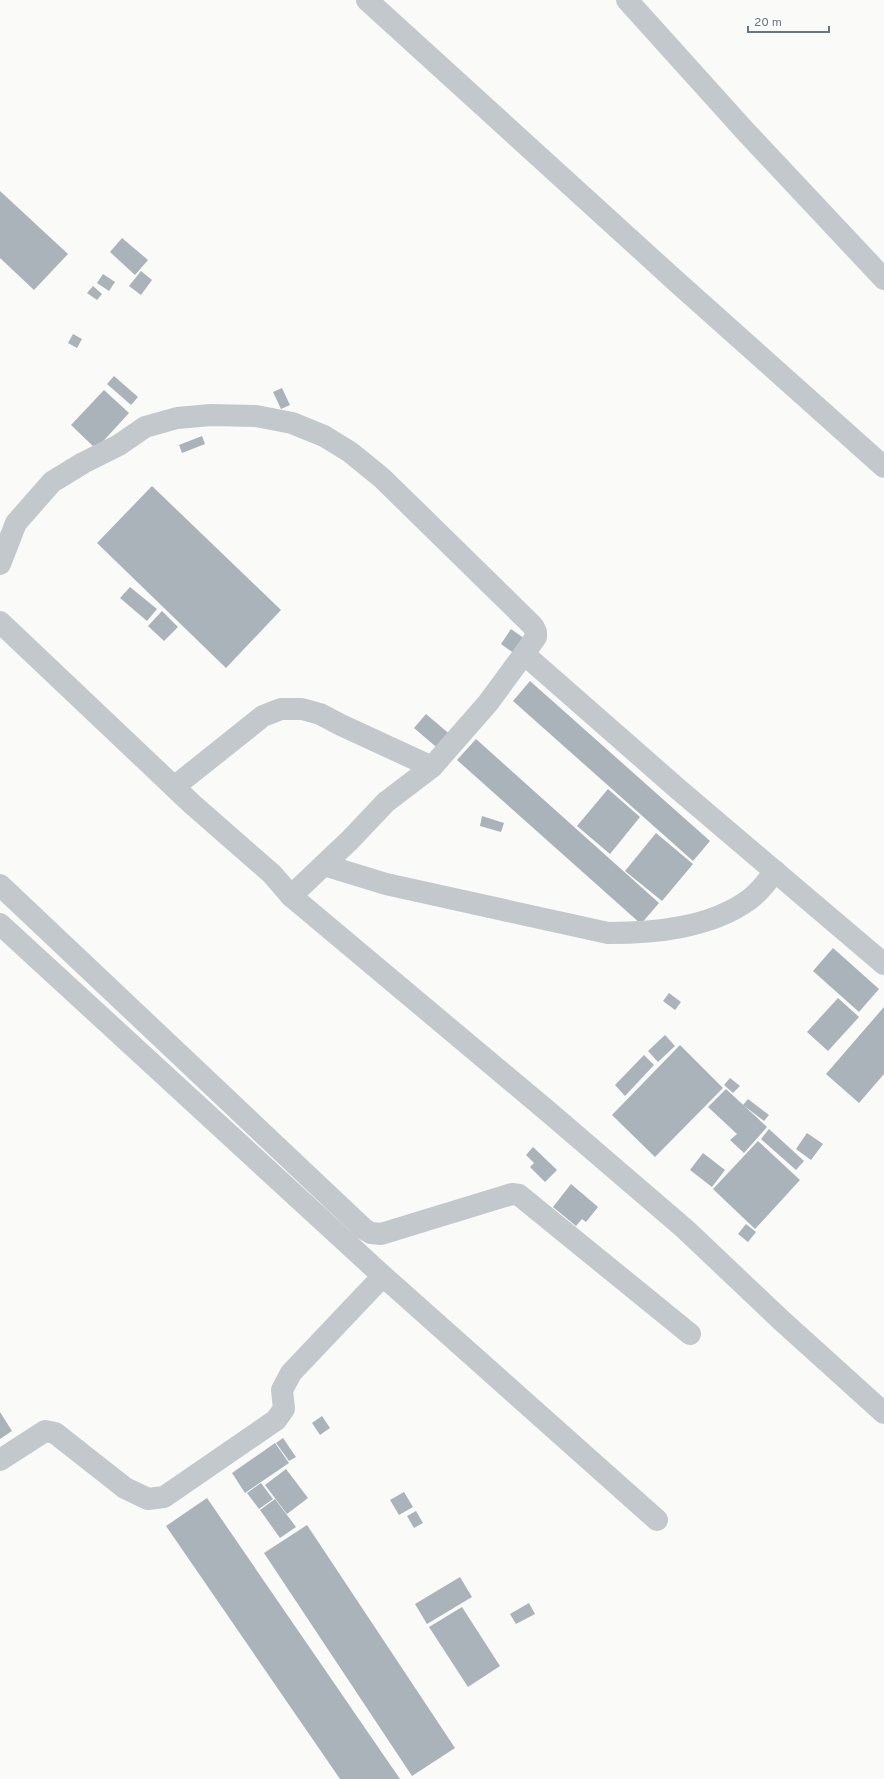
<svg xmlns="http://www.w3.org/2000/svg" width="884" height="1779" viewBox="0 0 884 1779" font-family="Overpass,sans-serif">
<rect width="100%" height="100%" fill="#fafaf8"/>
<g fill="#aab3b9">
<path d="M 0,191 L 68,254 L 34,290 L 0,258 Z"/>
<path d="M 122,238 L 148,260 L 135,275 L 110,252 Z"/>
<path d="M 141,271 L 152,280 L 141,295 L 129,286 Z"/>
<path d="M 103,274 L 115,282 L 109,291 L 97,283 Z"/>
<path d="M 93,286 L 102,294 L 97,300 L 87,293 Z"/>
<path d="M 73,334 L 82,339 L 77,348 L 68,343 Z"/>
<path d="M 114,376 L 138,397 L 131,405 L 107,384 Z"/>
<path d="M 282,388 L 290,405 L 281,409 L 273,392 Z"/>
<path d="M 104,390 L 129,413 L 96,449 L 71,425 Z"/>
<path d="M 202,436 L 205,444 L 182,453 L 179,445 Z"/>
<path d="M 152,486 L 281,610 L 226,668 L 97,543 Z"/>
<path d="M 130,587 L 157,609 L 147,621 L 120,598 Z"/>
<path d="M 162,611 L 178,627 L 164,641 L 148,626 Z"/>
<path d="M 511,629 L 525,639 L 515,654 L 501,644 Z"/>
<path d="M 530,681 L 710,841 L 693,861 L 513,701 Z"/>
<path d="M 426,714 L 453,737 L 441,751 L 414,728 Z"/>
<path d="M 476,739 L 659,903 L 641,924 L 457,760 Z"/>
<path d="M 608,789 L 640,817 L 610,854 L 577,826 Z"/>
<path d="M 482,816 L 504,823 L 501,832 L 480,826 Z"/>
<path d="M 656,833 L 693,864 L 662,901 L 625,871 Z"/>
<path d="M 833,948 L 879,989 L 859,1012 L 813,971 Z"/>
<path d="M 669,993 L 681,1002 L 675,1010 L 663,1001 Z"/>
<path d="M 838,998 L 859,1017 L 828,1051 L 807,1032 Z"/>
<path d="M 884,1007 L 884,1074 L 859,1103 L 826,1074 Z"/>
<path d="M 665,1035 L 675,1046 L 658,1062 L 648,1051 Z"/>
<path d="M 680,1045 L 723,1088 L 655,1157 L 612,1115 Z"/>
<path d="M 644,1055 L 654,1065 L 625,1096 L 615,1085 Z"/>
<path d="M 730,1078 L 740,1086 L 733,1093 L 724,1085 Z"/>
<path d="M 726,1089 L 767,1127 L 744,1153 L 730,1140 L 737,1134 L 708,1107 Z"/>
<path d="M 748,1099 L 769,1115 L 764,1121 L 743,1105 Z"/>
<path d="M 769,1129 L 804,1161 L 796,1170 L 761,1139 Z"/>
<path d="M 807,1133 L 823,1144 L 811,1160 L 796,1149 Z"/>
<path d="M 758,1141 L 800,1180 L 755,1229 L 713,1189 Z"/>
<path d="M 533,1147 L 557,1170 L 545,1182 L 530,1167 L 534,1163 L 526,1155 Z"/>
<path d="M 703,1153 L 725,1170 L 712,1187 L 690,1170 Z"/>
<path d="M 571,1184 L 598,1207 L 586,1222 L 582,1219 L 576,1226 L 553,1207 Z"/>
<path d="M 746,1224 L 756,1232 L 748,1242 L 738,1234 Z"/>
<path d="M 0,1412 L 12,1431 L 0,1439 Z"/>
<path d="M 322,1416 L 330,1428 L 320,1435 L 312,1423 Z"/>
<path d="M 283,1438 L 296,1457 L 289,1461 L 276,1443 Z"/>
<path d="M 275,1443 L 289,1463 L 245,1493 L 232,1473 Z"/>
<path d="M 286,1469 L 308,1498 L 287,1514 L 265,1485 Z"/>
<path d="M 261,1483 L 273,1499 L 259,1509 L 247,1493 Z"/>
<path d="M 404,1492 L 413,1507 L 399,1515 L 390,1500 Z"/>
<path d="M 207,1498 L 400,1779 L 340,1779 L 166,1526 Z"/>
<path d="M 275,1499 L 296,1527 L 280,1538 L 260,1510 Z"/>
<path d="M 416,1511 L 423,1523 L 414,1528 L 407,1516 Z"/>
<path d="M 307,1525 L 455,1748 L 412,1776 L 264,1553 Z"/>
<path d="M 460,1577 L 472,1597 L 427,1624 L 415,1604 Z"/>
<path d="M 529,1603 L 535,1614 L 516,1624 L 510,1614 Z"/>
<path d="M 462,1607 L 500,1666 L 468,1687 L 429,1627 Z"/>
</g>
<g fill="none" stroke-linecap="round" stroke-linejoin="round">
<g stroke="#c3c8cc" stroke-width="22">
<path d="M 367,0 L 678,283 L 884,467"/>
<path d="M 627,0 L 746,132 L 884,279"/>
<path d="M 0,564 L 16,523 L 52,482 L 83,463 L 119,445 L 145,427 L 177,418 L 211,415 L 256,416 L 292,423 L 324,436 L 350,452 L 382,478 L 533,626 L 536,632 L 536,637 L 524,654 L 488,703 L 432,767 L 386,802 L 350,840 L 291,896"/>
<path d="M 0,622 L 192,804 L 272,874 L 291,896 L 551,1114 L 685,1229 L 781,1320 L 884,1413"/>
<path d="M 524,654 L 678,789 L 884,964"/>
<path d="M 174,787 L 263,716 L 281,709 L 302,709 L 320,714 L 341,725 L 432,767"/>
<path d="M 324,865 L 386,884 L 608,933 C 655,933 711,928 750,899 C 760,891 768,881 775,871"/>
<path d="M 0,885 L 364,1229 L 371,1233 L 381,1234 L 512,1194 L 519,1195 L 690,1334"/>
<path d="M 0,924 L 383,1276 L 657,1520"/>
<path d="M 0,1460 L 45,1431 L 55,1433 L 125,1488 L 148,1499 L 164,1497 L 276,1420 L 284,1409 L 282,1390 L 291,1373 L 383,1276"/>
</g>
</g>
<path d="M748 26v6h81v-6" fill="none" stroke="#657683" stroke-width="2"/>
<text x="754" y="26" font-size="12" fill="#657683" stroke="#ffffff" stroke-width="3" paint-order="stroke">20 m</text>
</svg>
